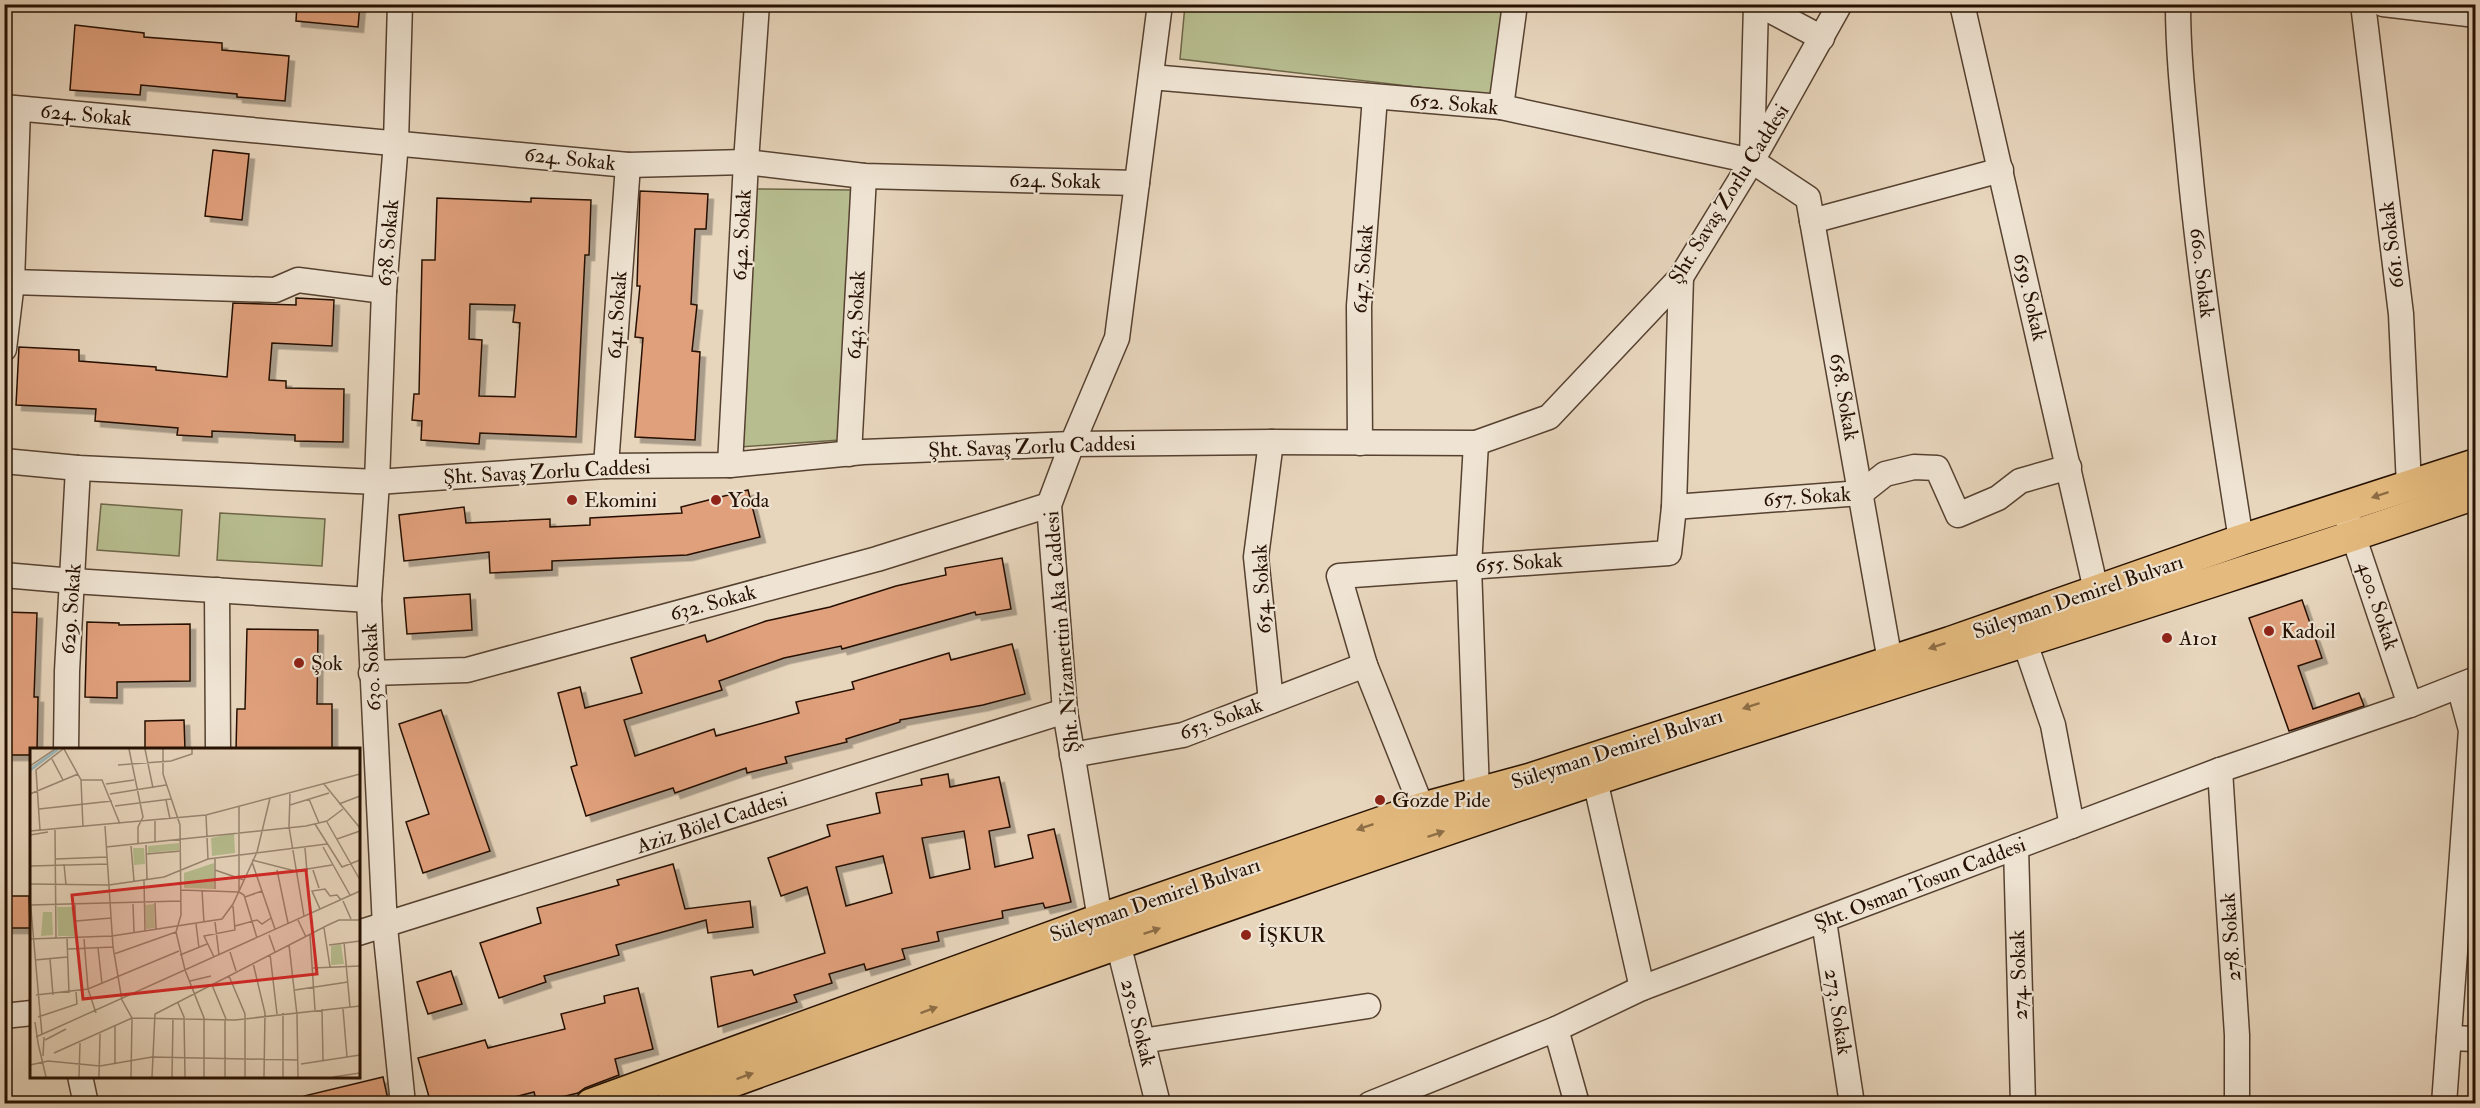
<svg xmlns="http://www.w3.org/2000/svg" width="2480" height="1108" viewBox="0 0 2480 1108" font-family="'IM FELL Double Pica',serif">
<defs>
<filter id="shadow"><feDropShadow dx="5.5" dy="5.5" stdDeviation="0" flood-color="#0004"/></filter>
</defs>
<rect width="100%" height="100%" fill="#e7d5bc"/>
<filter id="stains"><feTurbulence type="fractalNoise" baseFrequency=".00333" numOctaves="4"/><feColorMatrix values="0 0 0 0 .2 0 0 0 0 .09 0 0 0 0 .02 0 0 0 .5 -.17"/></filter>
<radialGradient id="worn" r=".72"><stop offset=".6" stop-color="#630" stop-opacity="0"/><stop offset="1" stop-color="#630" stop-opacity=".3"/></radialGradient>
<g fill="#b7bd8f" stroke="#6e6648" stroke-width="1.5">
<path d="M 1185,5 L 1504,5 L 1493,96 L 1180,59 Z"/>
<path d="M 753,189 L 853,190 L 840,440 L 740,447 Z"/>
<path d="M 101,504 L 182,510 L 179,556 L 97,550 Z"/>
<path d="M 220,513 L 325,519 L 322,566 L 217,560 Z"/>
</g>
<g fill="#e0a07c" stroke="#251001" stroke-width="1.5" fill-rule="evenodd" filter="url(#shadow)">
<path d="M 297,4 L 360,4 L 358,27 L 296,21 Z"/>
<path d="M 75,25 L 144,33 L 144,37 L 222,43 L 222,50 L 289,56 L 285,101 L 237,97 L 237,94 L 141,85 L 140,95 L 70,90 Z"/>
<path d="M 213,150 L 249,154 L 242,220 L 205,216 Z"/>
<path d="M 640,191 L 708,194 L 706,229 L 695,229 L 691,304 L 697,305 L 692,351 L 700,352 L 695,440 L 635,437 L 643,338 L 635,337 L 640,286 L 637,286 Z"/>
<path d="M 437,198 L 531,202 L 531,198 L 591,200 L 589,255 L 585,255 L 576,437 L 480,433 L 479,444 L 421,440 L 422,421 L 412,420 L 414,394 L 419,394 L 422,260 L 435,260 ZM 470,304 L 515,305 L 513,322 L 520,323 L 515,397 L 479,396 L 482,340 L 469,339 Z"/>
<path d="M 296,298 L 334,300 L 332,346 L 272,343 L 269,380 L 286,381 L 286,388 L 344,389 L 343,442 L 295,441 L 295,435 L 212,431 L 212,437 L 177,435 L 178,428 L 95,421 L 96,409 L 16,405 L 19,347 L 79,350 L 79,361 L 156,367 L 156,370 L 227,377 L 233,303 L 296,305 Z"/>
<path d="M 748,490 L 760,537 L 687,555 L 552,561 L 552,570 L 490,573 L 489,552 L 404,561 L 399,515 L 464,507 L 466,523 L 550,519 L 550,527 L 590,525 L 590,518 L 682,513 L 681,507 Z"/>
<path d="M 1002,558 L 1011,609 L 976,615 L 975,612 L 842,649 L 841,646 L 784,658 L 719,681 L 722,690 L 624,720 L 635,756 L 714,729 L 716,736 L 799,713 L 796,702 L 854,689 L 852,682 L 949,653 L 951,660 L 1012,644 L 1025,694 L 983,705 L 900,720 L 900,722 L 846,739 L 847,742 L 785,757 L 787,763 L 747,773 L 746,768 L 675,793 L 673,788 L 586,816 L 571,767 L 577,765 L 558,693 L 580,687 L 585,708 L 642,693 L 631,658 L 705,635 L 707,642 L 766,621 L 830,607 L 896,586 L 946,575 L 945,568 Z"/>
<path d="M 470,594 L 472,630 L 407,634 L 404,598 Z"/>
<path d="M 2302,600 L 2322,658 L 2298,666 L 2313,709 L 2359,693 L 2364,706 L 2289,731 L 2249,618 Z"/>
<path d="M 4,612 L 37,613 L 34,697 L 38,697 L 37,750 L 32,750 L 32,755 L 4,755 Z"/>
<path d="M 87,622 L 119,623 L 119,625 L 190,624 L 190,681 L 117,682 L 117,698 L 85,697 Z"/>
<path d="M 247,629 L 318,630 L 317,704 L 332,704 L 332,750 L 236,750 L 237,709 L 245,709 Z"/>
<path d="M 441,710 L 490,851 L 423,873 L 406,822 L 429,814 L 399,724 Z"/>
<path d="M 184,720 L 185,750 L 145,750 L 145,721 Z"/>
<path d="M 948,774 L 950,787 L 999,777 L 1010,827 L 989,831 L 995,867 L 1033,858 L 1028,835 L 1054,829 L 1071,902 L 1045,908 L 1043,903 L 1002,911 L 1003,918 L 937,932 L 939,941 L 902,949 L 905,959 L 866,970 L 864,964 L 829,974 L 832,983 L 794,995 L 797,1002 L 718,1027 L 711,977 L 752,970 L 754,975 L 825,953 L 807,887 L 781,896 L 768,858 L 830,836 L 827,825 L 880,813 L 876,793 L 922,785 L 921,779 ZM 964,831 L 970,869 L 930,878 L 922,838 ZM 883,856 L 892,893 L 846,906 L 836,867 Z"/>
<path d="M 673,864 L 685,909 L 750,901 L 753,927 L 708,933 L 706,920 L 616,945 L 619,955 L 544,976 L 546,982 L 499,998 L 480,943 L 541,923 L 537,908 L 619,885 L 617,880 Z"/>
<path d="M 4,896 L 29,896 L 30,928 L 4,928 Z"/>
<path d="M 451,971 L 462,1004 L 428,1014 L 417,982 Z"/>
<path d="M 638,988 L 653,1049 L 615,1059 L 619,1075 L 585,1088 L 578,1093 L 537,1103 L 534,1092 L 488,1104 L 431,1104 L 418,1058 L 485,1040 L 488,1048 L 565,1029 L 561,1014 L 605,1003 L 604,996 Z"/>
<path d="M 383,1077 L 389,1104 L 305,1104 L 304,1096 Z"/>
</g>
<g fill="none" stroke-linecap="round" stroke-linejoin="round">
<g stroke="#564130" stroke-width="27">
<g id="minor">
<path d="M 400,4 L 396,142 L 384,291 L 377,482 L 369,600 L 385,927 L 403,1104"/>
<path d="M 1758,4 L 1822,38"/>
<path d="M 1962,4 L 2096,590"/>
<path d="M 2178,4 C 2178,57 2184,108 2189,160 C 2201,287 2221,414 2241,540"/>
<path d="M 2363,4 L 2401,314 L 2409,486"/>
<path d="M 2383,4 L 2476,15"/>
<path d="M 1151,77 L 1501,107 L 1752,161 L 1808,198 L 1890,661"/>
<path d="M 4,107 L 628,165 L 746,162 L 864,176 L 1137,183"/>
<path d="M 1501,107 L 1515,4"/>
<path d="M 1752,158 L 1756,4"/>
<path d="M 1812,221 L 2001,170"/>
<path d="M 12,282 L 275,290 L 298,280 L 384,291"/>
<path d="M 4,349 L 12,282 L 18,109"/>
<path d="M 1271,442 L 1256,557 L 1271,701"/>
<path d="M 1360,443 L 1359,306 L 1375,97"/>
<path d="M 1476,443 L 1469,566 L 1477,793"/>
<path d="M 849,454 L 864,176"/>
<path d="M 4,461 L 78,468 L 377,482 L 606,466 L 730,465 L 863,452 L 1072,444 L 1271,442 L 1476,443 L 1549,417 L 1681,277 L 1752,161 L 1840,4"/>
<path d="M 730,465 L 746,162 L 757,4"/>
<path d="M 606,466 L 628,165"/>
<path d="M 1674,507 L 1861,493 L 1885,474 L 1914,467 L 1937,468 L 1958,515 L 1998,498 L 2020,481 L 2069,467"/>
<path d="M 2348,520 L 2410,705"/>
<path d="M 4,575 L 73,581 L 369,600"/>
<path d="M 217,590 L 218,750"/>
<path d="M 2025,643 L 2053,725 L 2072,826"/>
<path d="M 371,673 L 467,670 L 877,559 L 1049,505"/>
<path d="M 66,750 L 67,671 L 78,468"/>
<path d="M 1072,755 L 1183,735 L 1365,665"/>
<path d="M 2220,770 L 2237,1035 L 2237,1104"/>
<path d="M 1595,780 L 1642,988"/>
<path d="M 1422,808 L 1365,665 L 1339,576 L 1669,553 L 1674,507 L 1681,277"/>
<path d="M 2016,847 L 2023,1104"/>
<path d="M 1824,921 L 1852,1104"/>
<path d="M 358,933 L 1065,711"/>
<path d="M 4,1016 L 32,1013"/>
<path d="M 1556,1029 L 1577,1104"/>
<path d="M 2449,1038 L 2476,1039"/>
<path d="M 1142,1041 L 1368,1006"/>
<path d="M 80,1076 L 86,1104"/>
<path d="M 1158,1104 L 1118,943 L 1100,919 L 1065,711 L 1049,505 L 1072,444 L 1117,338 L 1160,4"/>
<path d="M 1370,1104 L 1556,1029 L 1642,988 L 2220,770 L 2410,705 L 2476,679"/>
<path d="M 2444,1104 L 2471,730 L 2459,686"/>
</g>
</g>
<g stroke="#251001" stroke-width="33">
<g id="major">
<path d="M 591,1104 L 1100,919 L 1422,808 L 1529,779 L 1950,642 L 2241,540 L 2476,464"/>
<path d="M 671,1104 C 977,993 1284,884 1592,781 C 1886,683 2183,595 2476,494"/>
</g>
</g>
<use href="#minor" stroke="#efe4d3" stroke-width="24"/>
<use href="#major" stroke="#e4ba7e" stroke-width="30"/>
</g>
<defs><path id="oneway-solid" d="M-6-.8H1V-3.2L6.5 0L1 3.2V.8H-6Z" transform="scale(1.5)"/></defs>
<g fill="#8e6e46">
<use href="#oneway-solid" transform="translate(2380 495) rotate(162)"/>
<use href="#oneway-solid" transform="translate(1937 646) rotate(162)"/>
<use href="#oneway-solid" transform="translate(1751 706) rotate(162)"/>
<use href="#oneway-solid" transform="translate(1365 827) rotate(161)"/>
<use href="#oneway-solid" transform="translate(1436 834) rotate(-19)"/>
<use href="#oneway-solid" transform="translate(1152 931) rotate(-19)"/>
<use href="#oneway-solid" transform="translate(929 1010) rotate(-20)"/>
<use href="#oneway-solid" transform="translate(745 1076) rotate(-20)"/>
</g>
<g fill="#8f2418" stroke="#efe4d3" stroke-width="2">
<circle cx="572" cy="500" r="6"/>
<circle cx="716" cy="500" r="6"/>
<circle cx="2269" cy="631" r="6"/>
<circle cx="2167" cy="638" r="6"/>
<circle cx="299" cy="663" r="6"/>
<circle cx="1380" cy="800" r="6"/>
<circle cx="1246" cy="935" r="6"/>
</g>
<g text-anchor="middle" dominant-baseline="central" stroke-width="4.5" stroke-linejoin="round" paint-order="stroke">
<g font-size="21" fill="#251001" stroke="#efe4d3">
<text transform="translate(1454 104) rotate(5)">652. Sokak</text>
<text transform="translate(86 115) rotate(5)">624. Sokak</text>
<text transform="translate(570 159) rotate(6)">624. Sokak</text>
<text transform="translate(1055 181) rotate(1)">624. Sokak</text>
<text transform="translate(1729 194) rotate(-58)">Şht. Savaş Zorlu Caddesi</text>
<text transform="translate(742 235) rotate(-87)">642. Sokak</text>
<text transform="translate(388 243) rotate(-85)">638. Sokak</text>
<text transform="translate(2392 245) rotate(-97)">661. Sokak</text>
<text transform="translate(1363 269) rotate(-86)">647. Sokak</text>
<text transform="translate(2202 273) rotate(83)">660. Sokak</text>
<text transform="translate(2030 297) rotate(77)">659. Sokak</text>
<text transform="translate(617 315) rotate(-86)">641. Sokak</text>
<text transform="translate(856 315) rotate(-87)">643. Sokak</text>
<text transform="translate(1844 397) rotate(80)">658. Sokak</text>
<text transform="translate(1032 447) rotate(-2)">Şht. Savaş Zorlu Caddesi</text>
<text transform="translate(547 472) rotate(-3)">Şht. Savaş Zorlu Caddesi</text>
<text transform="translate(1807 497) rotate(-4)">657. Sokak</text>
<text transform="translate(1519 563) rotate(-4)">655. Sokak</text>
<text transform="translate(1262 589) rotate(-93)">654. Sokak</text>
<text transform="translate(2078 597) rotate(-19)">Süleyman Demirel Bulvarı</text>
<text transform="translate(713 603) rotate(-15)">632. Sokak</text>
<text transform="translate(2378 606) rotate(72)">400. Sokak</text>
<text transform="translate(71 609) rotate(-86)">629. Sokak</text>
<text transform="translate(1062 632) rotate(-95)">Şht. Nizamettin Aka Caddesi</text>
<text transform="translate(372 667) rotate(-93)">630. Sokak</text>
<text transform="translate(1221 719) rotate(-20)">653. Sokak</text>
<text transform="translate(1617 749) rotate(-18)">Süleyman Demirel Bulvarı</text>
<text transform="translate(712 823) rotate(-18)">Aziz Bölel Caddesi</text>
<text transform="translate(1920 884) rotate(-21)">Şht. Osman Tosun Caddesi</text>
<text transform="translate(1155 900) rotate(-19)">Süleyman Demirel Bulvarı</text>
<text transform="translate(2231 937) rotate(-94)">278. Sokak</text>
<text transform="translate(2019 975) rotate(-92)">274. Sokak</text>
<text transform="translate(1838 1012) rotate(81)">273. Sokak</text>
<text transform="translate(1138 1023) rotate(76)">250. Sokak</text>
</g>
<g font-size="21" fill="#251001" stroke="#efe4d3" text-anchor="start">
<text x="584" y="500">Ekomini</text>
<text x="728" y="500">Yoda</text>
<text x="2281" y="631">Kadoil</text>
<text x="2179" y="638">A101</text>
<text x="311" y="663">Şok</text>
<text x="1392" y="800">Gozde Pide</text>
<text x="1258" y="935">İŞKUR</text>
</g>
</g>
<g transform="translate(30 748)">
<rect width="330" height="330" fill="#e7d5bc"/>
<path d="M 204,85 L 205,105 L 182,108 L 181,90 ZM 149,95 L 149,102 L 118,105 L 118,98 ZM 103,100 L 114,100 L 115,116 L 104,117 ZM 184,115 L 184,141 L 154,140 L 154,125 ZM 124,156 L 125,180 L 116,181 L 115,157 ZM 27,159 L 44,159 L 45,188 L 28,188 ZM 13,164 L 22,164 L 23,187 L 11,188 ZM 311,196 L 314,216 L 301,217 L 301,198 Z" fill="#b7bd8f"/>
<path fill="none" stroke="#9ab6ba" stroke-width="3" d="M 0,22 L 28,1"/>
<path fill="none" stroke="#998671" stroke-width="1.5" d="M 34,1 L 51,32 L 53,79M 99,1 L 113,69 L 108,79 L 108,96M 115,1 L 123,40M 133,1 L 133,26 L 150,77 L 151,167 L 146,184 L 155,222 L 174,270 L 174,329M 22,11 L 33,32M 88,17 L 141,13 L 162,6 L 162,1M 0,18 L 25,1M 51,32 L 72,32 L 90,76M 76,36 L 104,32M 294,36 L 330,80M 0,46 L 48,26M 80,46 L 136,37M 260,46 L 259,79 L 274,168M 279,51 L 289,75M 136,52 L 140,71M 309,56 L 330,48M 260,57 L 299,45M 85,58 L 141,51M 9,61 L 82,53M 176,67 L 178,111M 297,74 L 330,132M 285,76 L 312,119 L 330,112M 75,78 L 83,199 L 92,252 L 102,270M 10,82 L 6,22 L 33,1M 25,82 L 26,190M 0,83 L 176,67 L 330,26M 0,87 L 18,84M 307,91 L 330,83M 125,95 L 125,73M 116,97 L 117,131M 101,98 L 104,133M 76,99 L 276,78 L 297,73 L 313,61M 293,99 L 320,147M 275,100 L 277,124M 117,106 L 151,103M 26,111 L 77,109M 222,112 L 265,123 L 302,117M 222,114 L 245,181M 34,116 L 36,137M 0,118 L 77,116M 185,122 L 214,132M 247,122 L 258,175M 283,122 L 289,140M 114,132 L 115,183M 0,136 L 79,137 L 134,129 L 178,111 L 297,96M 185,141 L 185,110M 151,142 L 209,144M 172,142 L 174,175M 209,143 L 209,59M 209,144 L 214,147 L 227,190M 215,149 L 232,143M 0,150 L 12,287M 313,153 L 321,171M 125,155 L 126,181M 103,156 L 104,184M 0,157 L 151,153M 45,157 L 46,190M 290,161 L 282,143 L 295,141 L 300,148 L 307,147 L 311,152M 268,172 L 276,189M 46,173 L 81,170M 185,174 L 189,207M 166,176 L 169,200M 205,178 L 227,172 L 232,176 L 241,170M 294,180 L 300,219M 239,187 L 245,204M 280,187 L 285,262M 37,190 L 39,245M 0,191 L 82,188 L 192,171 L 203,156 L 227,104 L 240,50M 54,191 L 58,241 L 66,265M 314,194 L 320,259M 259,197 L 267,267 L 268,329M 299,197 L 330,193M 68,200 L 72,236M 38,201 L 83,199M 200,204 L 206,223M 84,206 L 146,184M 240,206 L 247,266M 150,207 L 177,196M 184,209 L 174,188 L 205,182 L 203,158M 20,211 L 23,247M 5,212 L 37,209M 223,215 L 235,265 L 234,329M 283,220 L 330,218M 199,228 L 215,266 L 215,329M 160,233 L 181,228M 182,237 L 196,271M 265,242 L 318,234M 6,247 L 58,241 L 149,203M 148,255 L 154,269 L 155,329M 292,261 L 293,313M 313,261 L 317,309M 8,269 L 47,256 L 46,244M 5,274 L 8,295M 6,289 L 330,143M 15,292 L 36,281M 8,295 L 16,329M 24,305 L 102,270 L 205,272 L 330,258M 13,308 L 14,289M 85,316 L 85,278M 271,316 L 330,307M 0,317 L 18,313 L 70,318 L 122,309 L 268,312M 49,329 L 50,295M 69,329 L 70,286M 101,329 L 102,270M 122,329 L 125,266 L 298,177 L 309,172 L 330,172M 142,329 L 143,270M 195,329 L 195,272M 253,329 L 253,265M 303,329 L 330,325"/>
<path fill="#d62828" fill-opacity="0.15" stroke="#d62828" stroke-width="3" d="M 276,122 L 287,226 L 53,251 L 42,147 Z"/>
<rect width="330" height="330" fill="none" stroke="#251001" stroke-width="3"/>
</g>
<rect width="2480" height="1108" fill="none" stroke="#e7d5bc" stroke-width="24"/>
<rect x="6" y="6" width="2468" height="1096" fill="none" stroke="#251001" stroke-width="3"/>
<rect x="12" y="12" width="2456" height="1084" fill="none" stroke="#251001" stroke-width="1.5"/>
<rect width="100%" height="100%" filter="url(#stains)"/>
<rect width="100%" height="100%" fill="url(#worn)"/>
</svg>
